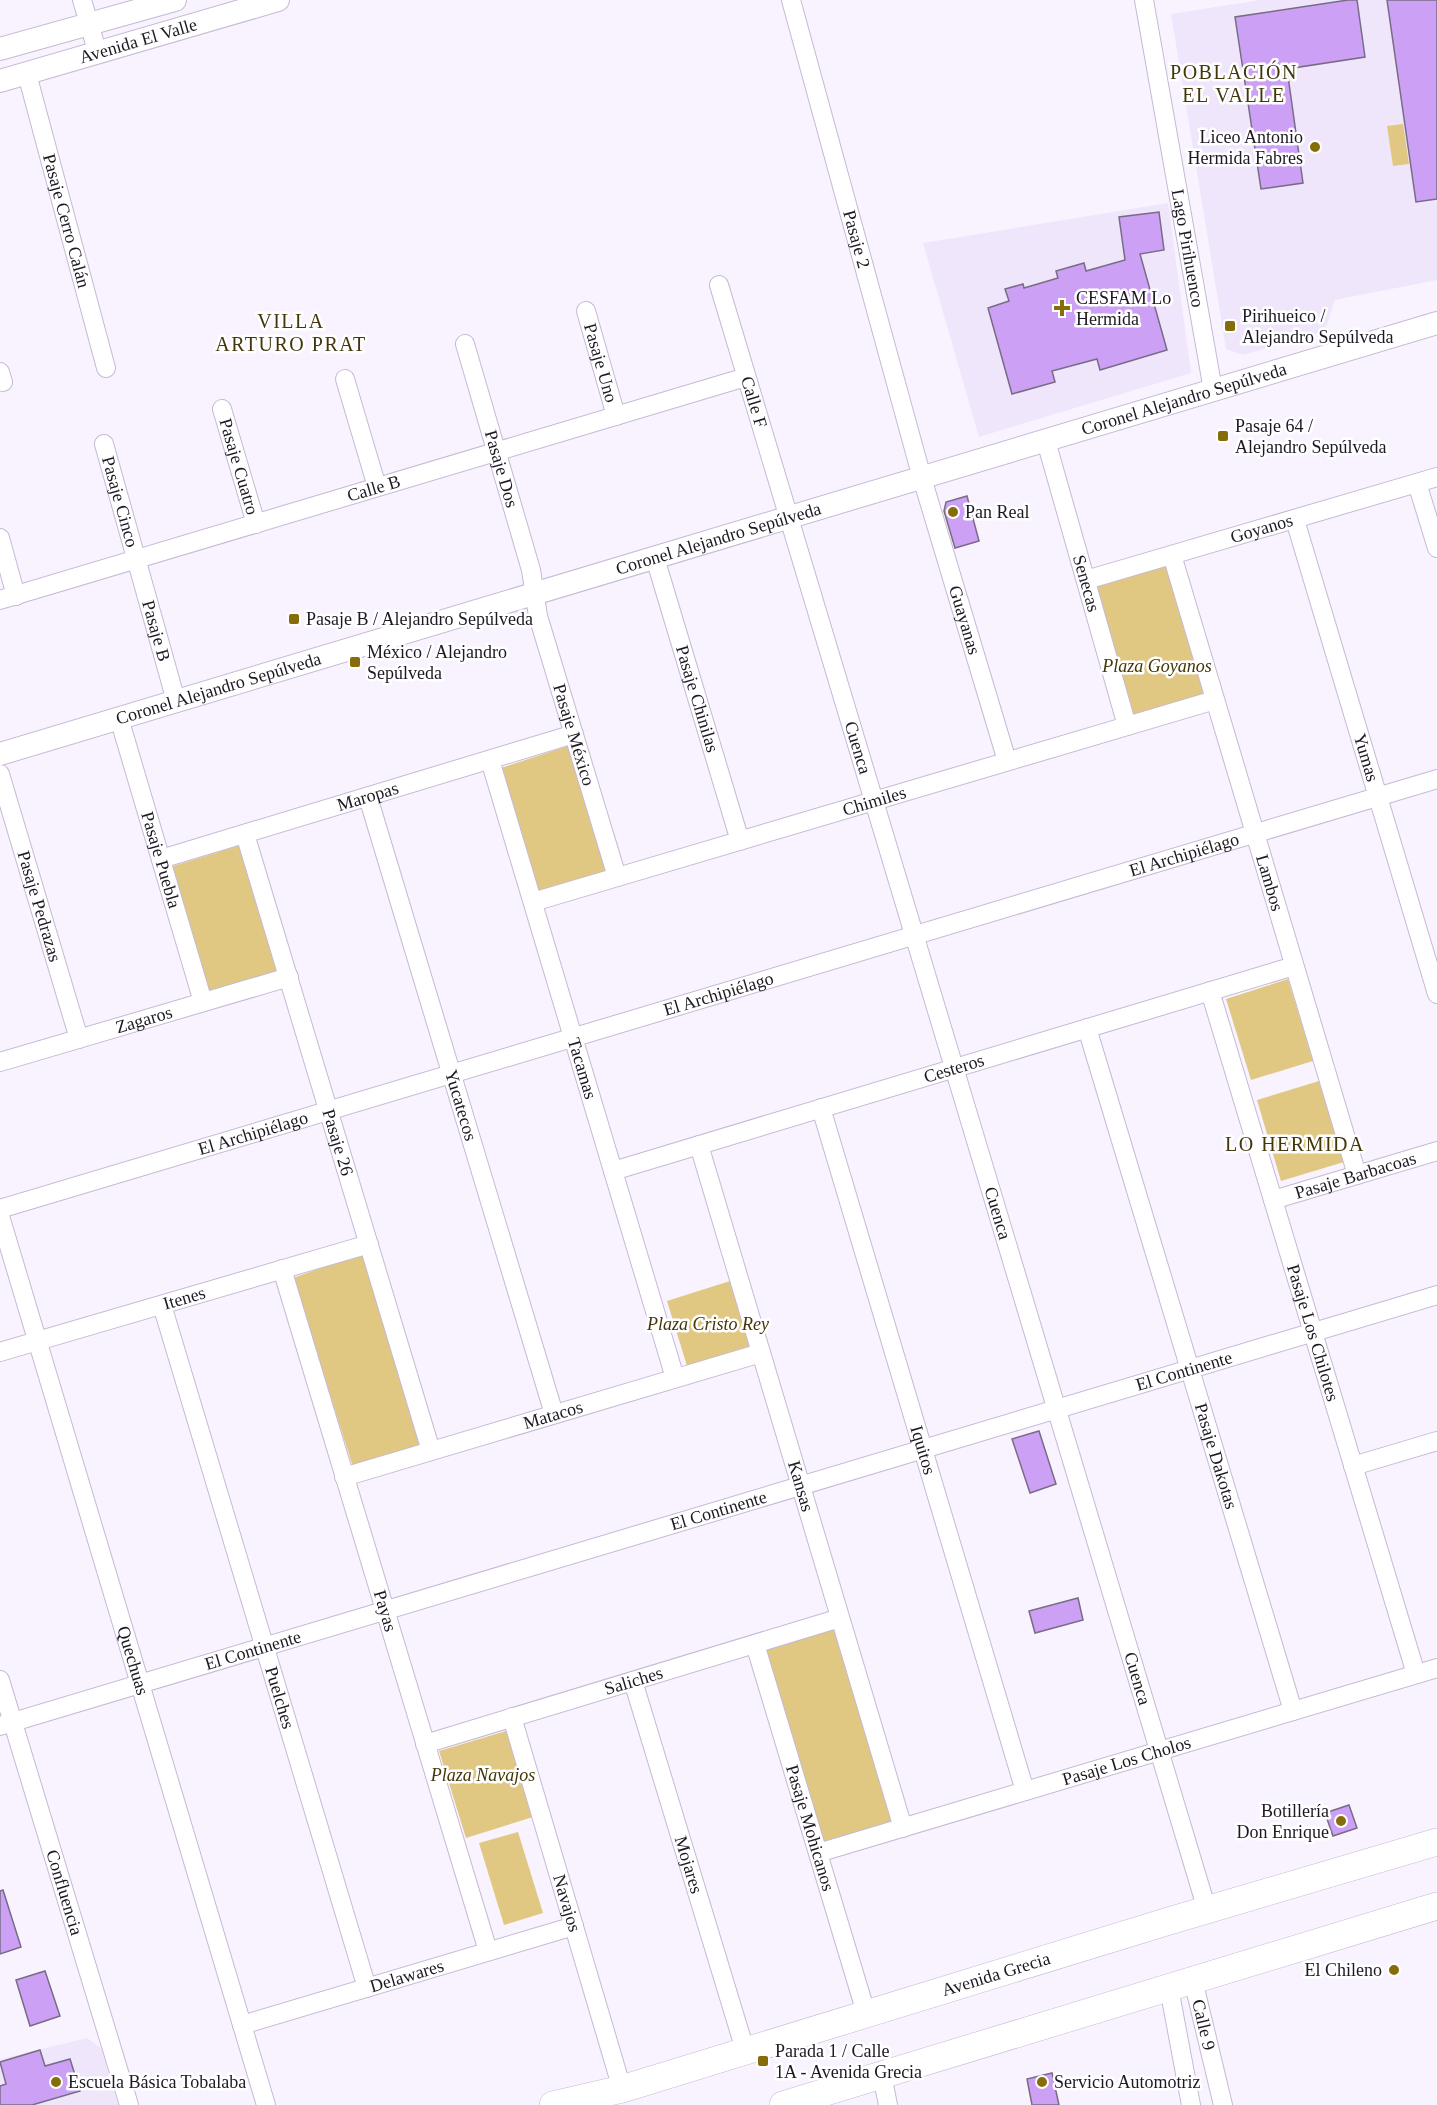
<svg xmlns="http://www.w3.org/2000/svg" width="1437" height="2105" viewBox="0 0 1437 2105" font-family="'Times New Roman',serif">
<rect width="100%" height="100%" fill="#f9f3ff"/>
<g fill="#f0e6fb">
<path d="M 1260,0 L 1437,0 L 1437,280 L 1335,300 L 1325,331 L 1243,355 L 1226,349 L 1171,14 Z"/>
<path d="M 1168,203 L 1191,373 L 979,437 L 923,243 Z"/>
<path d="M 87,2038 L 101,2048 L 118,2105 L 0,2105 L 0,2059 Z"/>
</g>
<g fill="#e0c883">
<path d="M 1403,124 L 1409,164 L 1393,166 L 1387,126 Z"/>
<path d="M 1170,564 L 1208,696 L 1129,721 L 1094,584 Z"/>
<path d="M 574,744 L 611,873 L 535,896 L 498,769 Z"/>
<path d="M 244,844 L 282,969 L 207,993 L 167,868 Z"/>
<path d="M 1288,979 L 1313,1061 L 1251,1080 L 1226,999 Z"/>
<path d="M 1319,1081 L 1344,1162 L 1281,1181 L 1257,1100 Z"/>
<path d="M 363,1253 L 421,1446 L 353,1467 L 293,1278 Z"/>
<path d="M 730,1281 L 750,1346 L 687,1366 L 667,1301 Z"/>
<path d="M 836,1626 L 897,1824 L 824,1846 L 763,1649 Z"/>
<path d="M 506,1731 L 533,1817 L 466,1838 L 439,1751 Z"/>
<path d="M 518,1832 L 543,1913 L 504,1925 L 479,1843 Z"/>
</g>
<g fill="#cca0f5" stroke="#786c85" stroke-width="1.5">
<path d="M 1348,0 L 1357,0 L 1365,57 L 1287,69 L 1303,183 L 1261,189 L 1235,17 Z"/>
<path d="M 1387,0 L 1437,0 L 1437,199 L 1416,202 Z"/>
<path d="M 1159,212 L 1164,250 L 1140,254 L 1167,350 L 1100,370 L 1097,359 L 1052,371 L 1055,382 L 1012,394 L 988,308 L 1009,301 L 1005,289 L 1023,284 L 1024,288 L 1058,278 L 1056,271 L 1084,263 L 1086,271 L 1125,260 L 1119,217 Z"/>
<path d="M 967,496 L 979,541 L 955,548 L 944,511 L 946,502 Z"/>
<path d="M 1039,1431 L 1056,1484 L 1030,1493 L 1012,1439 Z"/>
<path d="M 1078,1598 L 1083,1620 L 1035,1633 L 1029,1611 Z"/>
<path d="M 1349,1805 L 1357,1828 L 1333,1836 L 1325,1813 Z"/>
<path d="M 3,1890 L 21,1947 L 0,1954 L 0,1891 Z"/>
<path d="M 45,1971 L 60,2016 L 30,2026 L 16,1980 Z"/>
<path d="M 40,2050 L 45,2066 L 70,2059 L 80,2091 L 32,2105 L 0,2105 L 0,2086 L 6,2084 L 0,2062 Z"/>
<path d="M 1052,2073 L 1059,2105 L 1032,2105 L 1027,2079 Z"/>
</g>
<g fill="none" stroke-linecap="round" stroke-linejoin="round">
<g stroke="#c6b9d4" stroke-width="20">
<g id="minor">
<path d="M 82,0 L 98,54"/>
<path id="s1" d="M 791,0 L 922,478 L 1007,761"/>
<path id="s2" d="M 1144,0 L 1213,390"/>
<path id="s3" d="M 27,74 L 106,368"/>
<path id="s4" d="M 719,285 L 1207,1910"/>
<path id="s5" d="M 586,311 L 616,416"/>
<path id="s6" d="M 465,344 L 531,570 L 538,616 L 617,877"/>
<path d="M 0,372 L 3,382"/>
<path d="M 345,379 L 377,487"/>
<path id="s7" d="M 222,409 L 256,524"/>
<path id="s8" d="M 1046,441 L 1127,726"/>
<path id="s9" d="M 104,444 L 176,701"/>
<path d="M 1417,483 L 1437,548"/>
<path id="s10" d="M 1295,520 L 1437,994"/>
<path d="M 0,538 L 16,596"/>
<path id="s11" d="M 1172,555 L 1357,1175"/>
<path id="s12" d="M 655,558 L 740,841"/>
<path id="s13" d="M 1086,580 L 1437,477"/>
<path id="s14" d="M 0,600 L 746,377"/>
<path id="s15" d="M 119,718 L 203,1002"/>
<path id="s16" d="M 490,760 L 675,1378"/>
<path id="s17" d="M 0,774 L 79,1039"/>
<path id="s18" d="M 368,797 L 554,1414"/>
<path id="s19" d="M 245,834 L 431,1451"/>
<path id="s20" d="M 161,859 L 574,734"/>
<path id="s21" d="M 533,902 L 1215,700"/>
<path id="s22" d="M 1210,991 L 1416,1674"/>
<path id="s23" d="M 1087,1028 L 1293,1711"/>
<path id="s24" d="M 0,1062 L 289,977"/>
<path id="s25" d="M 821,1108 L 1025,1791"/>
<path id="s26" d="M 699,1145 L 903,1828"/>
<path id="s27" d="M 613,1171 L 1294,966"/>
<path id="s28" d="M 1273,1200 L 1437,1151"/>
<path id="s29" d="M 0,1209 L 1437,779"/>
<path id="s30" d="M 0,1216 L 266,2105"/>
<path id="s31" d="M 282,1269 L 488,1951"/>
<path id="s32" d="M 162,1305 L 367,1988"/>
<path id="s33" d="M 0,1352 L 369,1244"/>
<path d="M 1353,1466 L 1437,1441"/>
<path id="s34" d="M 344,1477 L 761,1353"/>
<path id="s35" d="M 755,1644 L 866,2013"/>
<path id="s36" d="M 0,1680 L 129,2105"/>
<path id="s37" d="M 633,1681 L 745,2050"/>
<path id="s38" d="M 512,1717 L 622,2089"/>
<path id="s39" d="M 0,1726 L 1437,1295"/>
<path id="s40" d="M 425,1744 L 840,1618"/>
<path id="s41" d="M 818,1853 L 1437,1668"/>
<path id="s42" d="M 1193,1980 L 1223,2105"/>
<path d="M 1169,1988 L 1191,2105"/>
<path id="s43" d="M 242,2025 L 574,1926"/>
<path d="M 882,2075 L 888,2105"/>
</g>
</g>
<g stroke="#c6b9d4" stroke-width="24">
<g id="tertiary">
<path d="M 0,49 L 175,0"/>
<path id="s44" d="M 0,81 L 278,0"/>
<path id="s45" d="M 0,754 L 1437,323"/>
</g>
</g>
<g stroke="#c6b9d4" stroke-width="28">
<g id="primary">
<path id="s46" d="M 553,2105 L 622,2089 L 1169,1921 L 1437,1842"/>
<path d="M 783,2105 L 1437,1906"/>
</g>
</g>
<use href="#minor" stroke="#fff" stroke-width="18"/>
<use href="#tertiary" stroke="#fff" stroke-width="22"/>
<use href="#primary" stroke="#fff" stroke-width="27"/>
</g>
<g fill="#876c0a" stroke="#fff" stroke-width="2">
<circle cx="1315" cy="147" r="6"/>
<path d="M1059 299h6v6h6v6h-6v6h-6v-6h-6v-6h6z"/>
<rect x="1224" y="320" width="12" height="12" rx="3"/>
<rect x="1217" y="430" width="12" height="12" rx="3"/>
<circle cx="953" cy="512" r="6"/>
<rect x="288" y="613" width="12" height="12" rx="3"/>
<rect x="349" y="656" width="12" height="12" rx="3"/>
<circle cx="1341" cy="1821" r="6"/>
<circle cx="1394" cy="1970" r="6"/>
<rect x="757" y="2055" width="12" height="12" rx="3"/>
<circle cx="56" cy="2082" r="6"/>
<circle cx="1042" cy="2082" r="6"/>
</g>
<g text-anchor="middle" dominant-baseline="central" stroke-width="5" stroke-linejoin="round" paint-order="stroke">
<g font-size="18" fill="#1d1822" stroke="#fff">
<text stroke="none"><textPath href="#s44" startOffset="144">Avenida El Valle</textPath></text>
<text stroke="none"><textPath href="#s3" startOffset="152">Pasaje Cerro Calán</textPath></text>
<text stroke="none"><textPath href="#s1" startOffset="248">Pasaje 2</textPath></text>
<text stroke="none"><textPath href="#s2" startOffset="252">Lago Pirihuenco</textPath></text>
<text stroke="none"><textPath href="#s5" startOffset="54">Pasaje Uno</textPath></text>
<text stroke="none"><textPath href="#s45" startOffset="1236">Coronel Alejandro Sepúlveda</textPath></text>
<text stroke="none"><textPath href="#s4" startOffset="122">Calle F</textPath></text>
<text stroke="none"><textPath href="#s7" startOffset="60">Pasaje Cuatro</textPath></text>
<text stroke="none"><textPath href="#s6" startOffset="130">Pasaje Dos</textPath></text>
<text stroke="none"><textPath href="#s14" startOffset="390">Calle B</textPath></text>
<text stroke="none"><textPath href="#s9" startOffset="60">Pasaje Cinco</textPath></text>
<text stroke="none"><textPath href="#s13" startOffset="183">Goyanos</textPath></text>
<text stroke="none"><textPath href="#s45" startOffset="750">Coronel Alejandro Sepúlveda</textPath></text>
<text stroke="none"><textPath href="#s8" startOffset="148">Senecas</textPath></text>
<text stroke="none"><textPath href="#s1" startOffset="644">Guayanas</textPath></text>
<text stroke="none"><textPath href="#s9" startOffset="194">Pasaje B</textPath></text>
<text stroke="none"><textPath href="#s45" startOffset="228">Coronel Alejandro Sepúlveda</textPath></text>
<text stroke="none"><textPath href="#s12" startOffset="147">Pasaje Chinilas</textPath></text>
<text stroke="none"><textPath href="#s6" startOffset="406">Pasaje México</textPath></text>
<text stroke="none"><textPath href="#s4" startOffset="483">Cuenca</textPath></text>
<text stroke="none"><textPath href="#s10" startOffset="248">Yumas</textPath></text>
<text stroke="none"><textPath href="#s20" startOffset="216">Maropas</textPath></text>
<text stroke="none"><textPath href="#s21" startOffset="356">Chimiles</textPath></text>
<text stroke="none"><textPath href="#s29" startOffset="1236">El Archipiélago</textPath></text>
<text stroke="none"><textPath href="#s15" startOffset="148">Pasaje Puebla</textPath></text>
<text stroke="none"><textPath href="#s11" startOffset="342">Lambos</textPath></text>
<text stroke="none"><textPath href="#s17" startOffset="138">Pasaje Pedrazas</textPath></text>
<text stroke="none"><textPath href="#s29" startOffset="750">El Archipiélago</textPath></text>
<text stroke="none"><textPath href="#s24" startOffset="150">Zagaros</textPath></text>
<text stroke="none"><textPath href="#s27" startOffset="356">Cesteros</textPath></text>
<text stroke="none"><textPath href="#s16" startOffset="322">Tacamas</textPath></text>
<text stroke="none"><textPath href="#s18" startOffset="322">Yucatecos</textPath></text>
<text stroke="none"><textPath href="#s29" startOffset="264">El Archipiélago</textPath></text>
<text stroke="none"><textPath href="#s19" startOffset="322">Pasaje 26</textPath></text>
<text stroke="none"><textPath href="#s28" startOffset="86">Pasaje Barbacoas</textPath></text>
<text stroke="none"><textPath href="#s4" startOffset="969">Cuenca</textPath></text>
<text stroke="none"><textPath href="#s33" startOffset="192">Itenes</textPath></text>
<text stroke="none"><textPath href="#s22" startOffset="357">Pasaje Los Chilotes</textPath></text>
<text stroke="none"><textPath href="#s39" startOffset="1236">El Continente</textPath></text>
<text stroke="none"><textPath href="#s34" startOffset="218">Matacos</textPath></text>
<text stroke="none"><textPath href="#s25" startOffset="357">Iquitos</textPath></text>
<text stroke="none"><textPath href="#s23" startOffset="447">Pasaje Dakotas</textPath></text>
<text stroke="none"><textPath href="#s26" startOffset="356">Kansas</textPath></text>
<text stroke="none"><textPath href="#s39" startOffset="750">El Continente</textPath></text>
<text stroke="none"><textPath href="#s31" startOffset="357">Payas</textPath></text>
<text stroke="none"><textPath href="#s39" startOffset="264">El Continente</textPath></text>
<text stroke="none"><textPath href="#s30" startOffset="464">Quechuas</textPath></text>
<text stroke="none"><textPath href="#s4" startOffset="1455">Cuenca</textPath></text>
<text stroke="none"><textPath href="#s40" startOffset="218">Saliches</textPath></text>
<text stroke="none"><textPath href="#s32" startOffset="410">Puelches</textPath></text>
<text stroke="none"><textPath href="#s41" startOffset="322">Pasaje Los Cholos</textPath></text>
<text stroke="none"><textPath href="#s35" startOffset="192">Pasaje Mohicanos</textPath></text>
<text stroke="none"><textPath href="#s37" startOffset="192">Mojares</textPath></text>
<text stroke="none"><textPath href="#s36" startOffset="222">Confluencia</textPath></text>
<text stroke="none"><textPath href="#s38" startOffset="194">Navajos</textPath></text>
<text stroke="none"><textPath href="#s46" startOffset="462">Avenida Grecia</textPath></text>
<text stroke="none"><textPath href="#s43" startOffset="172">Delawares</textPath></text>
<text stroke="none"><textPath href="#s42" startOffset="46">Calle 9</textPath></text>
</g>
<g font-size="18" fill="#1d1822" stroke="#fff" text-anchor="start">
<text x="1303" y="137" text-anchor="end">Liceo Antonio<tspan x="1303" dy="21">Hermida Fabres</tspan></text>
<text x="1076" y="298">CESFAM Lo<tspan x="1076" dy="21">Hermida</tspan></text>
<text x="1242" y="316">Pirihueico /<tspan x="1242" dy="21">Alejandro Sepúlveda</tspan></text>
<text x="1235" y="426">Pasaje 64 /<tspan x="1235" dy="21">Alejandro Sepúlveda</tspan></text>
<text x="965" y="512">Pan Real</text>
<text x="306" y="619">Pasaje B / Alejandro Sepúlveda</text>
<text x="367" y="652">México / Alejandro<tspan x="367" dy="21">Sepúlveda</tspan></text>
<text x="1329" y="1811" text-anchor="end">Botillería<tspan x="1329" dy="21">Don Enrique</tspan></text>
<text x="1382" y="1970" text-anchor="end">El Chileno</text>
<text x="775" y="2051">Parada 1 / Calle<tspan x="775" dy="21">1A - Avenida Grecia</tspan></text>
<text x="68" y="2082">Escuela Básica Tobalaba</text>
<text x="1054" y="2082">Servicio Automotriz</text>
</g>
<g font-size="18" font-style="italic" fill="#423507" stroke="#fff">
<text x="1157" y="666">Plaza Goyanos</text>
<text x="708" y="1324">Plaza Cristo Rey</text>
<text x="483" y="1775">Plaza Navajos</text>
</g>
<g font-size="20" letter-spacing="1.5" fill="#43360c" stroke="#fff">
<text x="1234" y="72">POBLACIÓN<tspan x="1234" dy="23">EL VALLE</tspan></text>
<text x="291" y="321">VILLA<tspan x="291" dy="23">ARTURO PRAT</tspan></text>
<text x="1295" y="1144">LO HERMIDA</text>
</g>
</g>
</svg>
